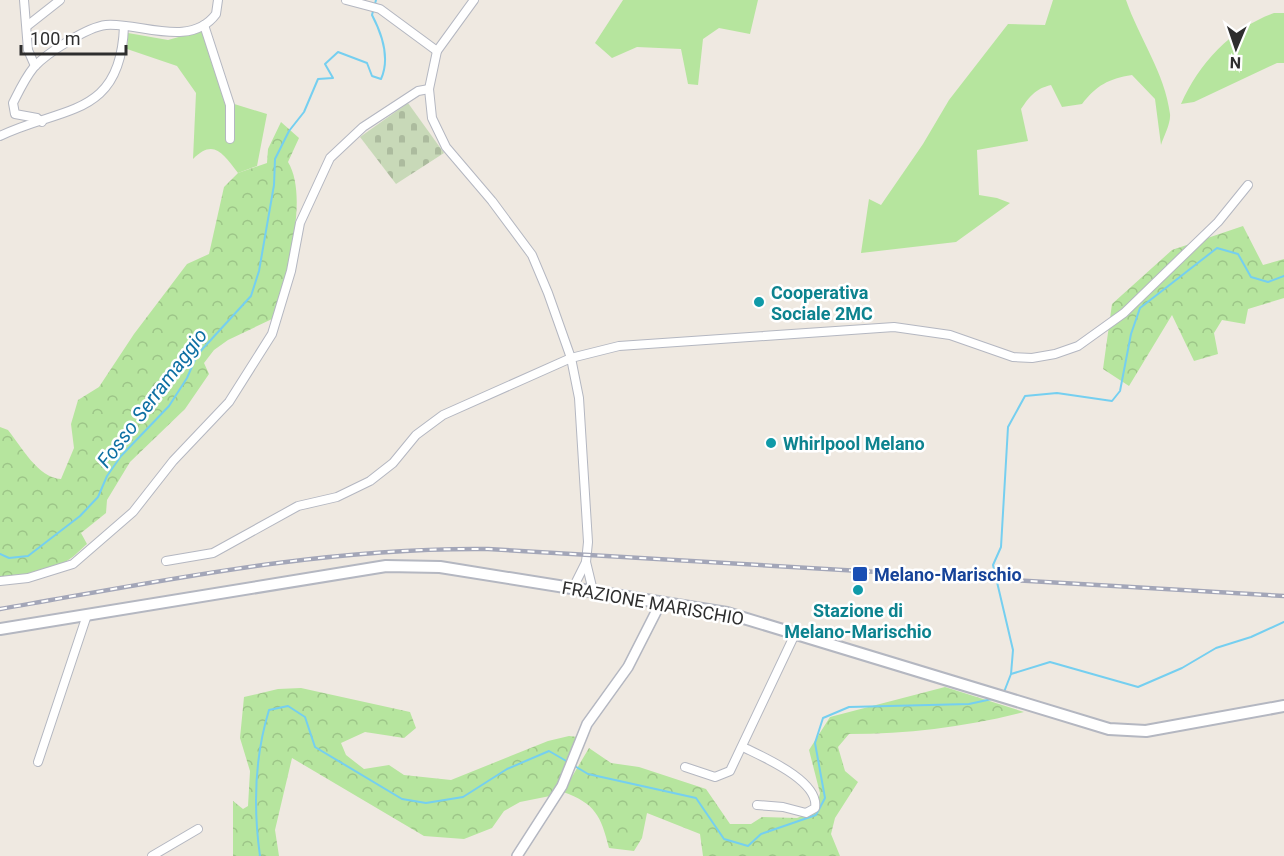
<svg xmlns="http://www.w3.org/2000/svg" width="1284" height="856" viewBox="0 0 1284 856" font-family="Roboto,sans-serif">
<defs>
<pattern id="forest-crowns" width="20" height="18" patternUnits="userSpaceOnUse" patternTransform="scale(1.5)"><rect width="20" height="18" fill="#b6e59e"/><path d="M2 6a3 3 0 1 1 6 0M12 15a3 3 0 1 1 6 0" fill="none" stroke="#9dc588"/></pattern>
<pattern id="cemetery-stones" width="16" height="16" patternUnits="userSpaceOnUse" patternTransform="scale(1.5)"><rect width="16" height="16" fill="#c8d9b8"/><path d="M2 7V4a2 2 0 0 1 4 0v3zM10 15v-3a2 2 0 0 1 4 0v3z" fill="#acbb9e"/></pattern>
</defs>
<rect width="100%" height="100%" fill="#efe9e1"/>
<g fill="#b6e59e">
<path d="M 623,0 L 758,0 L 750,34 L 719,28 L 703,39 L 698,85 L 688,84 L 681,49 L 637,47 L 612,58 L 595,43 Z"/>
<path d="M 1053,0 L 1126,0 C 1139,38 1165,73 1170,114 C 1171,123 1164,136 1161,145 L 1155,99 L 1132,75 C 1108,79 1097,85 1082,104 L 1062,107 L 1051,85 C 1035,89 1030,96 1021,109 L 1028,141 L 977,150 L 979,195 L 997,198 L 1010,203 L 956,242 L 861,253 L 869,199 L 881,205 L 923,144 L 949,100 L 1008,24 L 1045,25 Z"/>
<path d="M 1274,13 L 1284,13 L 1284,63 L 1277,63 L 1194,102 L 1181,104 C 1199,63 1232,28 1274,13 Z"/>
<path d="M 204,30 L 231,103 L 267,114 L 257,166 L 238,173 C 223,154 214,138 193,159 L 196,93 L 177,66 L 127,49 L 128,33 L 168,40 Z"/>
</g>
<g fill="url(#forest-crowns)">
<path d="M 281,122 L 299,138 L 288,162 C 310,198 285,281 272,319 L 228,340 L 214,350 L 204,363 L 209,374 L 185,409 L 130,462 L 107,500 L 106,513 L 81,533 L 87,544 C 80,550 73,558 65,562 C 45,575 23,576 0,579 L 0,427 L 8,430 C 21,446 38,478 61,479 L 74,448 L 71,424 L 78,400 L 99,387 L 134,334 L 187,264 L 209,254 L 224,187 L 238,173 L 267,163 L 268,149 Z"/>
<path d="M 1243,226 L 1263,265 L 1284,259 L 1284,298 L 1248,309 L 1245,324 L 1222,320 L 1214,333 L 1218,354 L 1194,361 L 1172,315 L 1129,386 L 1103,369 L 1112,304 L 1172,250 Z"/>
<path d="M 945,687 L 1024,712 C 966,727 909,734 849,734 L 838,747 L 845,771 L 858,782 L 835,818 L 831,834 L 840,856 L 703,856 L 700,834 L 647,813 L 642,838 L 634,851 L 609,848 C 601,816 595,803 563,792 L 589,748 L 611,763 L 639,767 L 706,789 L 730,824 L 751,824 L 762,817 L 797,818 L 816,811 L 820,793 L 809,750 L 830,717 Z"/>
<path d="M 301,688 L 410,712 L 416,728 L 404,738 L 365,732 L 341,743 L 346,755 L 364,769 L 389,765 L 404,775 L 451,780 L 548,741 L 569,736 L 578,737 L 560,779 L 550,796 L 520,802 L 504,811 L 492,828 L 464,839 L 424,836 L 292,758 L 275,830 L 279,856 L 233,856 L 233,801 L 243,809 L 248,806 L 250,771 L 240,738 L 244,697 L 278,689 Z"/>
</g>
<path fill="url(#cemetery-stones)" d="M 408,103 L 444,153 L 396,184 L 360,137 Z"/>
<g fill="none" stroke-linecap="round" stroke-linejoin="round">
<g stroke="#75cff0" stroke-width="2">
<path d="M 0,554 L 9,558 L 28,556 L 80,516 L 98,497 L 107,476 L 121,456 L 169,406 L 187,378 L 197,355 L 251,296 L 259,271 L 274,185 L 275,159 L 289,131 L 304,112 L 318,79 L 333,78 L 325,64 L 338,52 L 367,63 L 372,76 L 381,79 C 390,59 382,34 372,15 L 376,0"/>
<path d="M 1011,674 L 1050,662 L 1138,687 L 1182,668 L 1216,648 L 1251,637 L 1284,622"/>
<path d="M 1004,692 L 1011,674 L 1013,650 L 993,565 L 1001,547 L 1008,427 L 1025,396 L 1057,393 L 1112,401 L 1120,391 L 1131,334 L 1140,308 L 1217,248 L 1238,254 L 1251,277 L 1268,282 L 1284,276"/>
<path d="M 573,765 L 588,774 L 696,798 L 724,839 L 748,846 L 761,834 L 816,815 L 825,798 L 815,743 L 823,718 L 849,707 L 969,704 L 992,699"/>
<path d="M 260,856 C 253,806 254,759 269,710 L 288,706 L 305,717 L 315,747 L 402,799 L 426,803 L 463,797 L 507,769 L 549,751 L 568,762"/>
</g>
<g stroke="#b4b7c1" stroke-width="10">
<g id="minor">
<path d="M 24,0 L 28,50 L 35,66"/>
<path d="M 346,0 L 380,9 L 437,51"/>
<path d="M 474,0 L 437,51 L 429,89 L 432,118 L 446,147 L 492,201 L 532,255 L 548,293 L 571,358 L 579,398 L 588,542 L 586,562 L 573,588"/>
<path d="M 204,25 L 230,105 L 230,139"/>
<path d="M 27,26 L 60,0"/>
<path d="M 42,122 L 37,118 L 15,114 L 13,103 C 19,91 25,78 34,67 C 47,53 87,27 106,25 C 139,22 190,49 216,14 L 218,0"/>
<path d="M 0,136 C 62,106 121,118 124,26"/>
<path d="M 166,561 L 213,553 L 298,506 L 337,497 L 370,481 L 393,463 L 416,435 L 443,415 L 571,358 L 619,346 L 894,327 L 950,335 L 1013,357 L 1032,358 L 1055,354 L 1078,346 L 1124,313 L 1218,222 L 1248,185"/>
<path d="M 586,562 L 593,591"/>
<path d="M 0,581 L 28,578 L 73,564 L 133,512 L 173,461 L 229,402 L 272,334 L 291,271 L 300,223 L 330,158 L 363,127 L 418,91 L 429,89"/>
<path d="M 743,747 C 763,757 820,781 815,808 L 806,813 L 783,807 L 757,805"/>
<path d="M 38,762 L 87,615"/>
<path d="M 685,767 L 715,777 L 730,771 L 795,634"/>
<path d="M 152,856 L 198,829"/>
</g>
</g>
<g stroke="#b4b7c1" stroke-width="12">
<path id="tertiary" d="M 517,856 L 562,786 L 587,724 L 628,667 L 656,612 L 658,601"/>
</g>
<g stroke="#b4b7c1" stroke-width="14">
<path id="secondary" d="M 0,629 L 386,566 L 440,567 L 727,613 L 1109,729 L 1146,731 L 1284,706"/>
</g>
<use href="#minor" stroke="#fff" stroke-width="8"/>
<use href="#tertiary" stroke="#fff" stroke-width="9"/>
<use href="#secondary" stroke="#fff" stroke-width="10"/>
<g stroke="#a3a6b8" stroke-width="4.5">
<path id="rail" d="M 0,609 C 162,581 323,547 488,549 L 1284,596"/>
</g>
<use href="#rail" stroke="#fff" stroke-width="2" stroke-dasharray="7" stroke-linecap="butt"/>
</g>
<g fill="#0f9aa8" stroke="#fff" stroke-width="2">
<circle cx="759" cy="302" r="6"/>
<circle cx="771" cy="443" r="6"/>
<circle cx="858" cy="590" r="6"/>
</g>
<rect fill="#1a4fb4" stroke="#fff" stroke-width="2" x="852" y="566" width="16" height="16" rx="3"/>
<g text-anchor="middle" dominant-baseline="central" stroke-width="5" stroke-linejoin="round" paint-order="stroke">
<g font-size="18" font-weight="bold" fill="#0d838f" stroke="#fff" text-anchor="start">
<text x="771" y="292">Cooperativa<tspan x="771" dy="21">Sociale 2MC</tspan></text>
<text x="783" y="443">Whirlpool Melano</text>
<text x="858" y="610" text-anchor="middle">Stazione di<tspan x="858" dy="21">Melano-Marischio</tspan></text>
</g>
<g font-size="18" font-weight="bold" fill="#164399" stroke="#fff" text-anchor="start">
<text x="874" y="574">Melano-Marischio</text>
</g>
<g font-size="18" fill="#2e2e2e" stroke="#fff">
<text transform="translate(653 603) rotate(10)">FRAZIONE MARISCHIO</text>
</g>
<g font-size="20" font-style="italic" fill="#0d6fa3" stroke="#fff">
<text transform="translate(152 398) rotate(-53)">Fosso Serramaggio</text>
</g>
</g>
<g transform="translate(1236 48) rotate(182)" stroke="#ffffff" stroke-width="4.5" paint-order="stroke">
<path d="M0-4.5L10 22L0 15L-10 22Z" fill="#2e2e2e"/>
<text y="-9" font-size="16" font-weight="bold" text-anchor="middle" fill="#2e2e2e">N</text>
</g>
<path d="M21 45v9h105v-9" fill="none" stroke="#2e2e2e" stroke-width="3"/>
<text x="30" y="45" font-size="18" fill="#2e2e2e" stroke="#ffffff" stroke-width="4.5" paint-order="stroke">100 m</text>
</svg>
